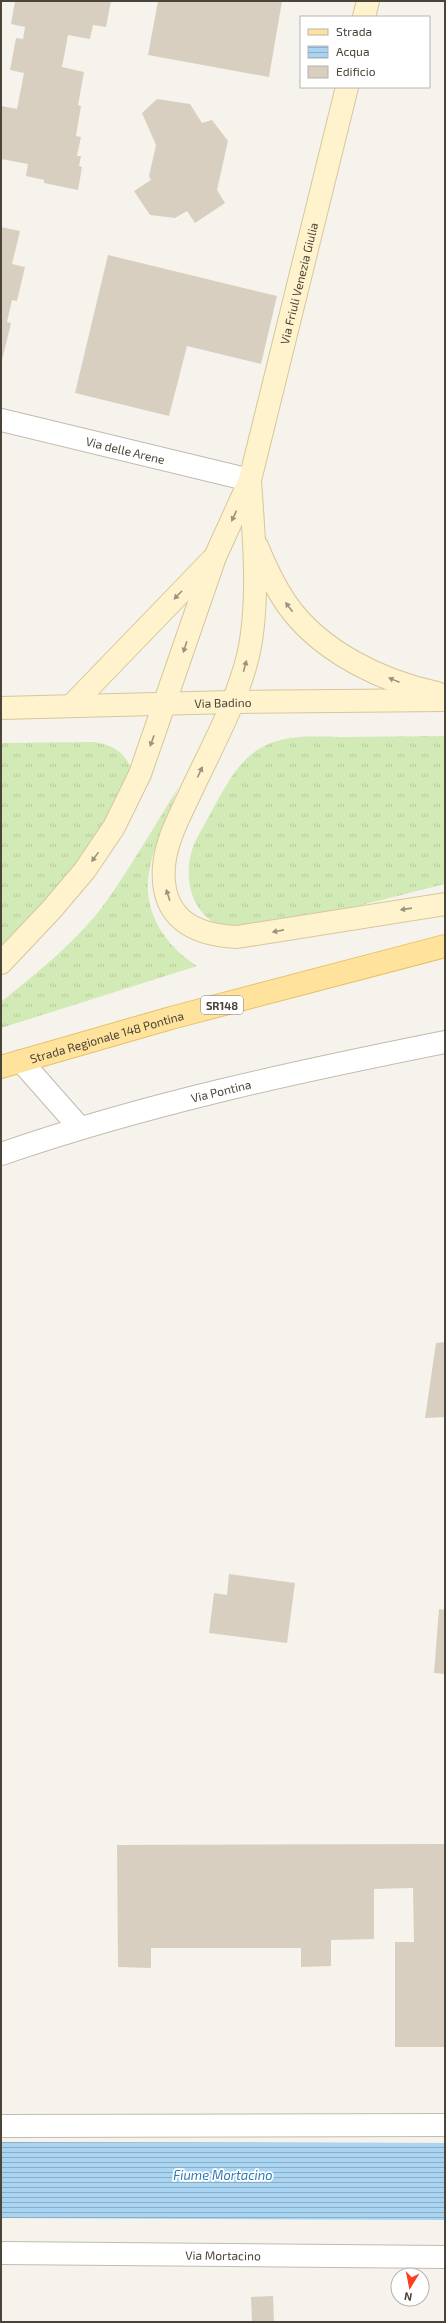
<svg xmlns="http://www.w3.org/2000/svg" width="446" height="2323" viewBox="0 0 446 2323" font-family="'Exo 2',sans-serif">
<defs>
<pattern id="grass-tufts" width="24" height="20" patternUnits="userSpaceOnUse"><rect width="24" height="20" fill="#d2eab5"/><path d="M3 7l-1-3M5 7V3M7 7l1-3M15 17l-1-3M17 17v-4M19 17l1-3" fill="none" stroke="#b6ca9c"/></pattern>
<pattern id="water-rules" width="6" height="5" patternUnits="userSpaceOnUse"><rect width="6" height="5" fill="#a9d4f2"/><path d="M0 2.5h6" fill="none" stroke="#8caec5"/></pattern>
</defs>
<rect width="100%" height="100%" fill="#f6f3ec"/>
<g fill="url(#grass-tufts)">
<path d="M 445,736 L 445,884 L 250,933 C 240,930 229,929 221,926 C 187,912 182,869 196,840 C 202,828 209,817 215,805 C 228,782 240,758 264,746 C 289,733 322,737 348,737 C 380,737 413,736 445,736 Z"/>
<path d="M 94,742 C 114,745 124,752 132,770 L 114,819 L 1,957 L 1,743 Z"/>
<path d="M 178,788 C 168,815 154,844 149,872 C 142,911 165,946 197,966 L 1,1028 L 1,1002 C 39,971 80,939 108,899 C 133,863 155,825 178,788 Z"/>
</g>
<path fill="url(#water-rules)" d="M 1,2142 L 445,2143 L 445,2220 L 1,2218 Z"/>
<g fill="#d8cfc1">
<path d="M 15,1 L 111,1 L 106,27 L 93,25 L 90,39 L 68,35 L 62,67 L 84,72 L 78,105 L 81,106 L 76,136 L 81,137 L 77,156 L 81,156 L 79,166 L 82,167 L 78,190 L 44,183 L 44,180 L 26,176 L 28,164 L 1,159 L 1,106 L 17,109 L 24,73 L 10,70 L 16,38 L 23,39 L 25,27 L 11,24 Z"/>
<path d="M 158,1 L 282,1 L 269,77 L 148,55 Z"/>
<path d="M 157,99 L 190,104 L 202,123 L 212,120 L 228,141 L 217,190 L 225,203 L 195,223 L 187,211 L 175,218 L 150,215 L 134,191 L 151,180 L 149,176 L 156,145 L 142,113 Z"/>
<path d="M 1,227 L 20,231 L 12,264 L 25,267 L 17,301 L 12,300 L 7,322 L 11,323 L 2,360 Z"/>
<path d="M 108,255 L 277,296 L 261,364 L 187,346 L 169,416 L 75,393 Z"/>
<path d="M 445,1342 L 445,1417 L 425,1418 L 436,1343 Z"/>
<path d="M 229,1574 L 295,1583 L 287,1643 L 209,1633 L 214,1593 L 227,1595 Z"/>
<path d="M 439,1609 L 445,1610 L 445,1674 L 434,1673 Z"/>
<path d="M 445,1844 L 444,2047 L 395,2047 L 395,1942 L 414,1942 L 413,1888 L 374,1889 L 374,1939 L 331,1940 L 331,1966 L 301,1967 L 301,1948 L 151,1948 L 151,1968 L 118,1967 L 117,1845 Z"/>
<path d="M 273,2296 L 274,2322 L 252,2322 L 251,2297 Z"/>
</g>
<g fill="none" stroke-linecap="round" stroke-linejoin="round">
<g stroke="#c2bbae" stroke-width="24">
<g id="street">
<path id="s1" d="M 1,420 L 250,480"/>
<path d="M 21,1061 L 80,1128"/>
<path id="s2" d="M 1,1154 C 146,1104 295,1072 445,1042"/>
<path d="M 1,2126 L 445,2125"/>
<path id="s3" d="M 1,2253 L 445,2257"/>
</g>
</g>
<g stroke="#d6c79b" stroke-width="24">
<g id="secondary">
<path d="M 364,17 L 368,1"/>
<path d="M 250,482 C 254,535 260,604 248,656 C 236,705 209,752 188,798 C 178,819 166,842 164,866 C 160,917 192,935 237,937 L 445,904"/>
<path d="M 257,546 C 265,566 274,585 286,603 C 319,651 381,681 437,693"/>
<path d="M 71,706 L 211,561"/>
<path id="s4" d="M 1,708 L 232,702 L 445,700"/>
<path id="s5" d="M 1,963 L 52,909 L 85,870 L 114,827 L 140,774 L 215,557 L 250,480 L 347,87"/>
</g>
</g>
<g stroke="#e6c16a" stroke-width="24">
<g id="primary">
<path id="s6" d="M 1,1067 L 171,1018 L 445,946"/>
</g>
</g>
<use href="#street" stroke="#fff" stroke-width="22"/>
<use href="#secondary" stroke="#fff3cd" stroke-width="22"/>
<use href="#primary" stroke="#ffe39c" stroke-width="22"/>
</g>
<defs><path id="oneway-solid" d="M-6-.8H1V-3.2L6.5 0L1 3.2V.8H-6Z"/></defs>
<g fill="#9c937c">
<use href="#oneway-solid" transform="translate(234 516) rotate(115)"/>
<use href="#oneway-solid" transform="translate(178 595) rotate(134)"/>
<use href="#oneway-solid" transform="translate(289 607) rotate(-127)"/>
<use href="#oneway-solid" transform="translate(185 647) rotate(108)"/>
<use href="#oneway-solid" transform="translate(245 666) rotate(-75)"/>
<use href="#oneway-solid" transform="translate(394 680) rotate(-158)"/>
<use href="#oneway-solid" transform="translate(152 741) rotate(110)"/>
<use href="#oneway-solid" transform="translate(200 772) rotate(-65)"/>
<use href="#oneway-solid" transform="translate(95 857) rotate(126)"/>
<use href="#oneway-solid" transform="translate(168 895) rotate(-108)"/>
<use href="#oneway-solid" transform="translate(406 909) rotate(172)"/>
<use href="#oneway-solid" transform="translate(278 931) rotate(169)"/>
</g>
<g text-anchor="middle" dominant-baseline="central" stroke-width="3.5" stroke-linejoin="round" paint-order="stroke">
<rect fill="#fff" stroke="#817c74" stroke-width="1" x="201" y="996" width="42" height="18" rx="3"/>
<g font-size="11" font-weight="bold" fill="#4b4439">
<text x="222" y="1005">SR148</text>
</g>
<g font-size="12" fill="#4b4439" stroke="#fff">
<text stroke="none"><textPath href="#s5" startOffset="753">Via Friuli Venezia Giulia</textPath></text>
<text stroke="none"><textPath href="#s1" startOffset="128">Via delle Arene</textPath></text>
<text stroke="none"><textPath href="#s4" startOffset="222">Via Badino</textPath></text>
<text stroke="none"><textPath href="#s6" startOffset="110">Strada Regionale 148 Pontina</textPath></text>
<text stroke="none"><textPath href="#s2" startOffset="229">Via Pontina</textPath></text>
<text stroke="none"><textPath href="#s3" startOffset="222">Via Mortacino</textPath></text>
</g>
<g font-size="13" font-style="italic" fill="#2e7ab2" stroke="#fff">
<text x="223" y="2175">Fiume Mortacino</text>
</g>
</g>
<rect width="446" height="2323" fill="none" stroke="#4b4439" stroke-width="4"/>
<rect x="300" y="16" width="130" height="72" fill="#ffffff" stroke="#b7b4b0"/>
<rect x="308" y="29" width="20" height="6" fill="#ffe39c" stroke="#b7b4b0"/>
<text x="336" y="36" font-size="12" fill="#4b4439">Strada</text>
<rect x="308" y="46" width="20" height="12" fill="url(#water-rules)" stroke="#b7b4b0"/>
<text x="336" y="56" font-size="12" fill="#4b4439">Acqua</text>
<rect x="308" y="66" width="20" height="12" fill="#d8cfc1" stroke="#b7b4b0"/>
<text x="336" y="76" font-size="12" fill="#4b4439">Edificio</text>
<g transform="translate(410 2287) rotate(190)"><circle r="19" fill="#ffffff" stroke="#b7b4b0"/>
<path d="M0-3L7 15L0 10L-7 15Z" fill="#fc3f1d"/>
<text y="-6" font-size="11" font-weight="bold" text-anchor="middle" fill="#4b4439">N</text>
</g>
</svg>
